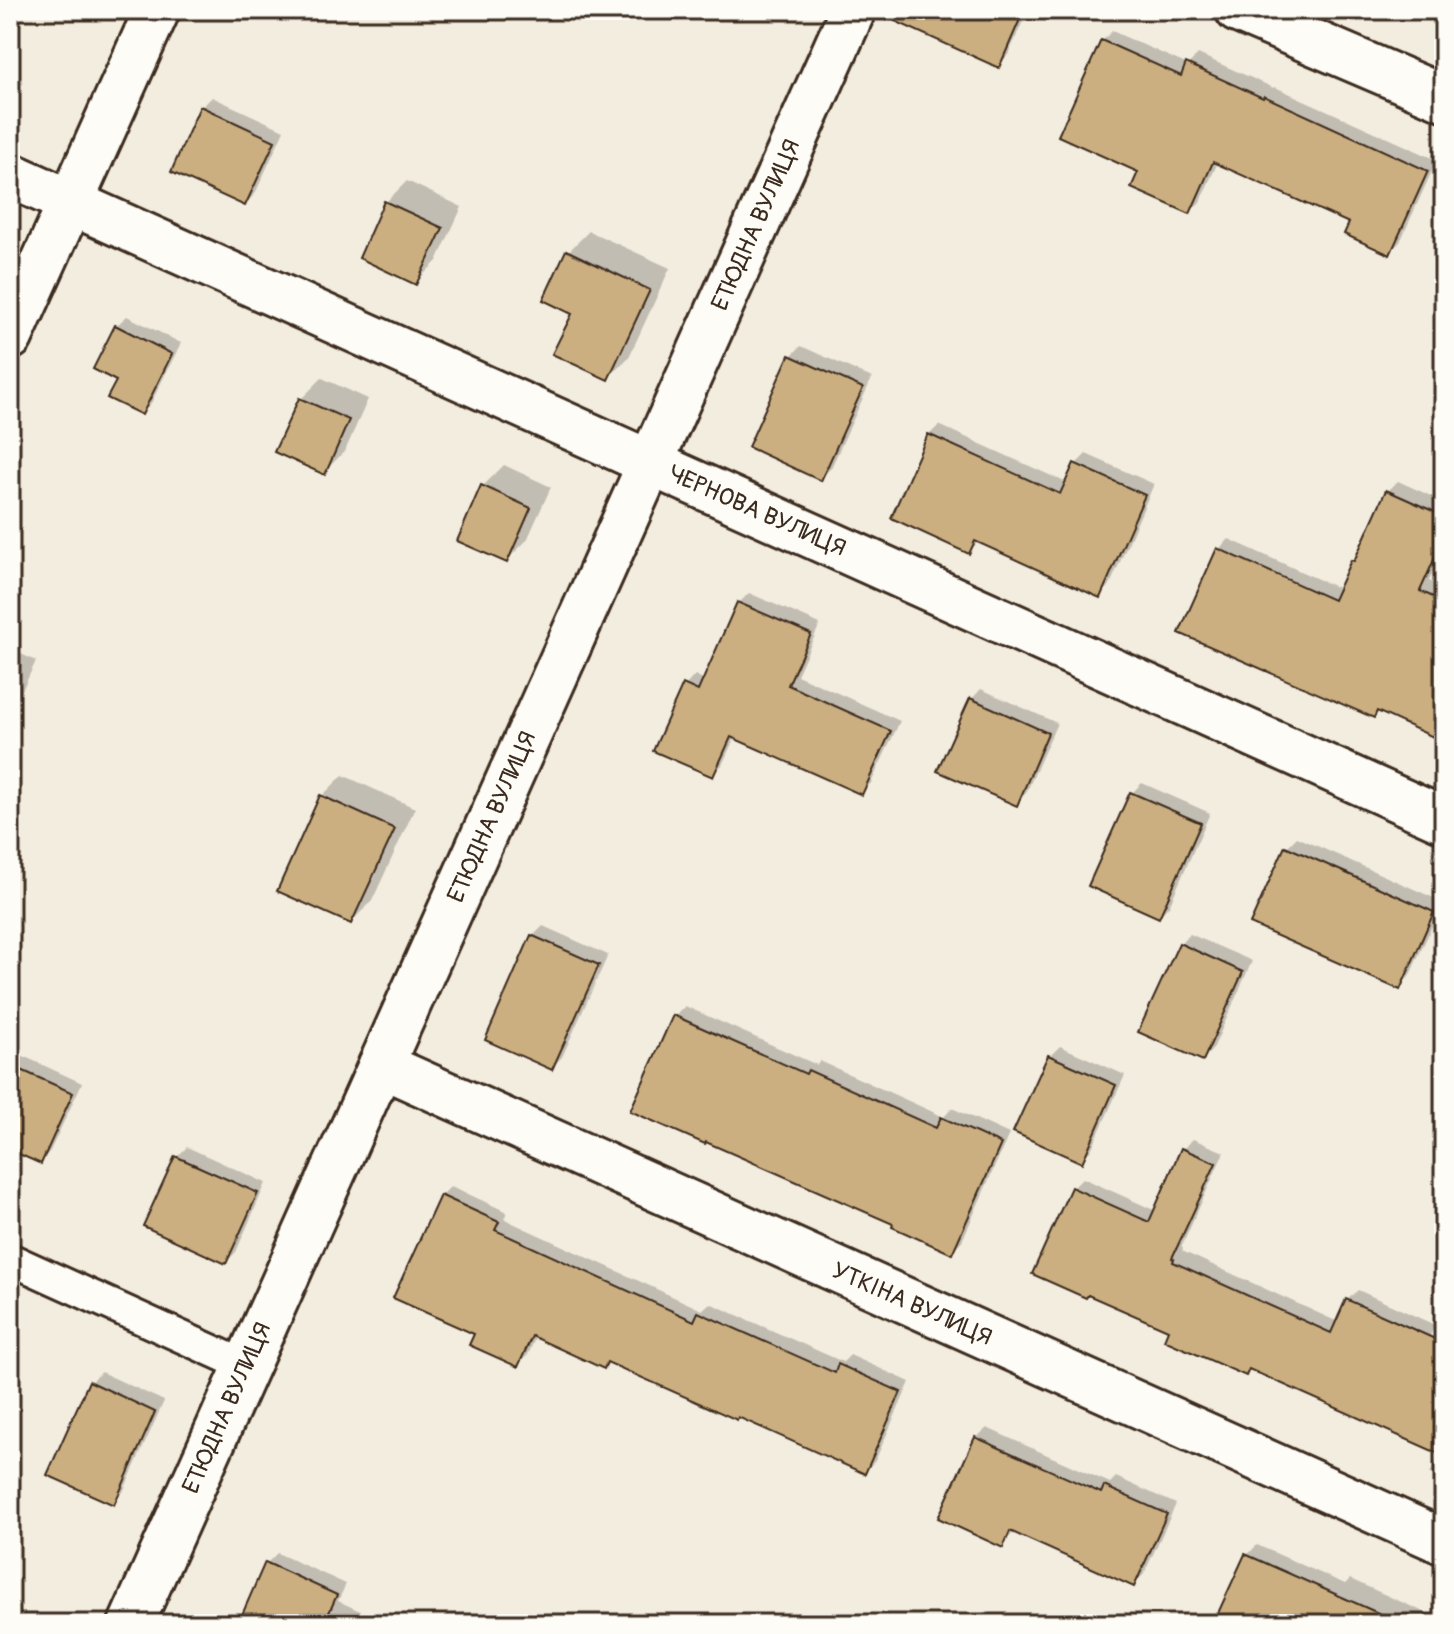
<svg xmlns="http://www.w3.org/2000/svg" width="1454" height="1634" viewBox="0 0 1454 1634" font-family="Pangolin,sans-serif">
<rect width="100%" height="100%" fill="#f3eddf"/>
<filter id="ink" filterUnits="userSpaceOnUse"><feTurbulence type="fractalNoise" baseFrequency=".0125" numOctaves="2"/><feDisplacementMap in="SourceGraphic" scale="16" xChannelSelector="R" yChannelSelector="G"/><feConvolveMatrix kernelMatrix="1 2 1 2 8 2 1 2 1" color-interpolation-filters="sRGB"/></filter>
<g filter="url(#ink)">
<g fill="#0003">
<path d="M 943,10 L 1028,10 L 1008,55 L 998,66 Z"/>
<path d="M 1112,31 L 1188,65 L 1198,54 L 1274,88 L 1275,87 L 1437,160 L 1400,242 L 1390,252 L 1352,222 L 1218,162 L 1200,202 L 1190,212 L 1141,171 L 1102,41 Z"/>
<path d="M 212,97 L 284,130 L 255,194 L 245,204 L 202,107 Z"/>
<path d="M 407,181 L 462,207 L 437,261 L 416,282 L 386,202 Z"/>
<path d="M 589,231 L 670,268 L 629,357 L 608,378 L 575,313 L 568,252 Z"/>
<path d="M 127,316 L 181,343 L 151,403 L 141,413 L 119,380 L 116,326 Z"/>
<path d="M 801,346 L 872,378 L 831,468 L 821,478 L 791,356 Z"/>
<path d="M 322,378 L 368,399 L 345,451 L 324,472 L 301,399 Z"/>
<path d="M 939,425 L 1067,483 L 1076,464 L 1086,454 L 1154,484 L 1110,585 L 1099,595 L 979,541 L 969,551 L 929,435 Z"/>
<path d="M 504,465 L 551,487 L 527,540 L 506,561 L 483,486 Z"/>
<path d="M 1398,481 L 1444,502 L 1444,547 L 1429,581 L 1438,585 L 1420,624 L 1444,634 L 1444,739 L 1379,710 L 1373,716 L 1219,549 L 1229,539 L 1340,589 L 1352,561 L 1359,554 L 1388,491 Z"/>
<path d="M 749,593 L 820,624 L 797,675 L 900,721 L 871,783 L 861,793 L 735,737 L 722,765 L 712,775 L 685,686 L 695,675 L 705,680 L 739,603 Z"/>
<path d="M 10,649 L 36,661 L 10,716 Z"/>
<path d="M 981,689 L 1057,723 L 1026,793 L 1016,803 L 971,700 Z"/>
<path d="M 343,775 L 415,808 L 372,901 L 351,922 L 322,796 Z"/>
<path d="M 1142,783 L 1210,813 L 1169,906 L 1159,916 L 1091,885 L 1132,793 Z"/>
<path d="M 1297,837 L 1443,902 L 1409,977 L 1399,987 L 1287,847 Z"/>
<path d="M 543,926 L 608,955 L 562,1057 L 552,1067 L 533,936 Z"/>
<path d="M 1190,934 L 1252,961 L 1213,1049 L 1203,1059 L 1180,944 Z"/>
<path d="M 685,1006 L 817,1065 L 820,1061 L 944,1117 L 952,1108 L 1009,1134 L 962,1241 L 951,1251 L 896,1223 L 632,1110 L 675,1016 Z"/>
<path d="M 1060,1046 L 1125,1075 L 1091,1150 L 1081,1160 L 1015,1131 L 1050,1056 Z"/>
<path d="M 10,1050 L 82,1083 L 50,1151 L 40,1162 L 10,1148 Z"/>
<path d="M 1193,1139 L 1224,1152 L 1181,1248 L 1183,1248 L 1182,1251 L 1338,1322 L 1347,1300 L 1358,1290 L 1435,1325 L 1429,1338 L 1444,1345 L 1444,1480 L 1430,1474 L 1440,1452 L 1251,1368 L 1246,1374 L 1171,1329 L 1073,1188 L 1083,1178 L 1156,1211 L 1183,1149 Z"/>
<path d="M 187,1147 L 266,1183 L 236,1252 L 226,1262 L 177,1157 Z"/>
<path d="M 451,1186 L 507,1212 L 504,1219 L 702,1310 L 710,1303 L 843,1362 L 850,1355 L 910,1382 L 875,1461 L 865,1471 L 609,1361 L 603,1366 L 536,1336 L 528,1355 L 517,1365 L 476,1333 L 441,1196 Z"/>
<path d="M 101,1372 L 164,1401 L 123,1492 L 113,1502 L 91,1382 Z"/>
<path d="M 987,1428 L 1110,1483 L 1116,1477 L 1176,1504 L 1144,1574 L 1134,1584 L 1015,1531 L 1002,1545 L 976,1438 Z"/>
<path d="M 1257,1545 L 1345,1584 L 1350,1579 L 1444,1621 L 1444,1624 L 1215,1624 L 1247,1555 Z"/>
<path d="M 277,1553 L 346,1584 L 338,1601 L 389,1624 L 240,1624 L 267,1563 Z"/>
</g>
<g fill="#ccaf81" stroke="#3b2a1e" stroke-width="2">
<path d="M 878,10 L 1024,10 L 999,68 L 877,13 Z"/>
<path d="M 1101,40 L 1181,76 L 1186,63 L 1263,98 L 1264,96 L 1428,171 L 1390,255 L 1344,234 L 1349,223 L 1213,162 L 1190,214 L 1131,188 L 1138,172 L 1058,136 Z"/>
<path d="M 200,106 L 275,141 L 245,206 L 171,172 Z"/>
<path d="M 384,201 L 443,228 L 416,285 L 359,258 Z"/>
<path d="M 566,250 L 650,290 L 608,380 L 552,354 L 572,314 L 543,300 Z"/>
<path d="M 115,325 L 172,354 L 142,415 L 107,398 L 116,381 L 93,369 Z"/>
<path d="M 789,355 L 863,388 L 821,481 L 748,447 Z"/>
<path d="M 299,398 L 349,420 L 325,475 L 274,452 Z"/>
<path d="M 928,434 L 1060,494 L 1074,463 L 1145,495 L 1100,598 L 975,541 L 969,554 L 891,518 Z"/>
<path d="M 481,485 L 531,508 L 507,563 L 457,541 Z"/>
<path d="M 1386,490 L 1444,516 L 1444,538 L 1420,591 L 1444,602 L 1444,742 L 1377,711 L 1374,718 L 1179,633 L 1217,548 L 1333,600 L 1351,560 L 1354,561 Z"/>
<path d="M 737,602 L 811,634 L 788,685 L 891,731 L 862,795 L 731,737 L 713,777 L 653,751 L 683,684 L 698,691 Z"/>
<path d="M 970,698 L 1048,733 L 1017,806 L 937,771 Z"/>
<path d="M 1130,792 L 1201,823 L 1159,918 L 1088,886 Z"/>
<path d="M 320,795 L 395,829 L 351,924 L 277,891 Z"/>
<path d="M 1285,846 L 1434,912 L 1400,990 L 1250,924 Z"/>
<path d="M 531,935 L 599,965 L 552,1070 L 485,1040 Z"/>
<path d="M 1179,943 L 1243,972 L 1203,1061 L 1138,1032 Z"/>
<path d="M 673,1015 L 806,1074 L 808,1070 L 936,1128 L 941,1117 L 1001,1144 L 952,1254 L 892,1227 L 893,1224 L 706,1142 L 705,1144 L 630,1111 Z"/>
<path d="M 1048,1055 L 1116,1085 L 1082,1163 L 1013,1132 Z"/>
<path d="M 10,1065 L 73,1093 L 41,1164 L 10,1150 Z"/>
<path d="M 1181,1148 L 1216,1163 L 1172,1258 L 1174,1259 L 1173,1262 L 1331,1333 L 1346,1299 L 1444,1343 L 1444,1456 L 1249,1369 L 1246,1376 L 1164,1340 L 1168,1330 L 1088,1295 L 1086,1298 L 1032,1274 L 1071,1187 L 1149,1222 Z"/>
<path d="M 175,1156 L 258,1193 L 226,1264 L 143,1226 Z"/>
<path d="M 440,1195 L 499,1222 L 495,1230 L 694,1321 L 698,1312 L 835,1373 L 838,1364 L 901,1392 L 865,1474 L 738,1417 L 737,1420 L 607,1362 L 604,1369 L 532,1336 L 518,1367 L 469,1345 L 474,1334 L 393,1298 Z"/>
<path d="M 89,1381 L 155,1412 L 114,1505 L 47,1475 Z"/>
<path d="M 975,1437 L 1101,1493 L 1104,1486 L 1167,1514 L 1134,1587 L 1010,1531 L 1003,1548 L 938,1518 Z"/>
<path d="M 1245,1554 L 1403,1624 L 1213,1624 Z"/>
<path d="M 265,1562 L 337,1595 L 324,1624 L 238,1624 Z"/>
</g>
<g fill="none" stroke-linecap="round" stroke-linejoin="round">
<g stroke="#3b2a1e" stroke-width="36">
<path id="lane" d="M 10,1259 L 246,1366"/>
</g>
<g stroke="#3b2a1e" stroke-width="50">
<g id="street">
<path d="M 1238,10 L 1444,98"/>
<path d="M 10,175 L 1444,820"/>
<path d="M 10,337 L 157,10"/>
<path d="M 381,1065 L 1444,1542"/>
<path d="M 131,1624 L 853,10"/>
</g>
</g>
<use href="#lane" stroke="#fdfcf7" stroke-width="30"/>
<use href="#street" stroke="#fdfcf7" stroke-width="44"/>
</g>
</g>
<g text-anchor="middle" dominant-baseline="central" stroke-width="8" stroke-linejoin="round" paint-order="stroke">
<g font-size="24" fill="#3b2a1e" stroke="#fdfcf7">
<text transform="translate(756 225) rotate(-66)">ЕТЮДНА ВУЛИЦЯ</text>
<text transform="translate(757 511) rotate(24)">ЧЕРНОВА ВУЛИЦЯ</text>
<text transform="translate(492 817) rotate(-66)">ЕТЮДНА ВУЛИЦЯ</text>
<text transform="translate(912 1304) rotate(24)">УТКІНА ВУЛИЦЯ</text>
<text transform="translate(227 1408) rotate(-66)">ЕТЮДНА ВУЛИЦЯ</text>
</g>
</g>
<rect width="1454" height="1634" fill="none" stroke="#fdfcf7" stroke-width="40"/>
<rect x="20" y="20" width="1414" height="1594" fill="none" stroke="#3b2a1e" stroke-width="3" filter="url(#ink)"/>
</svg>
